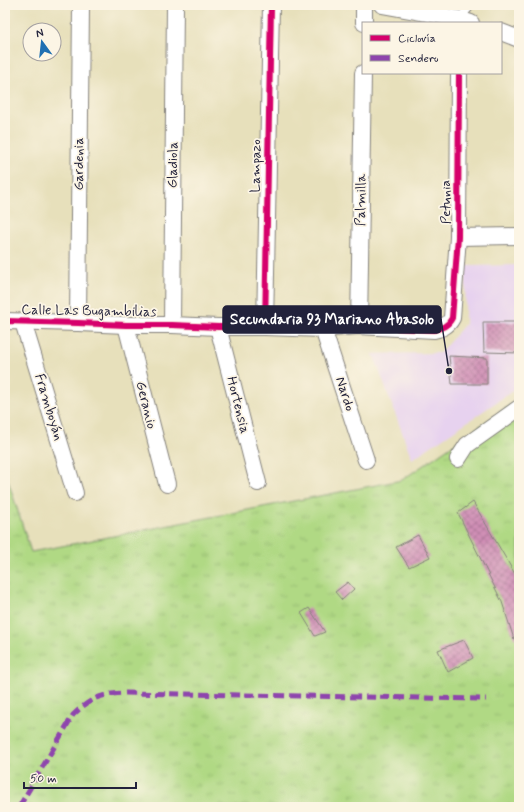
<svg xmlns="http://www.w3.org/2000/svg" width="524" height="812" viewBox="0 0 524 812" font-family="Mynerve,sans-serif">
<defs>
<pattern id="grass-tufts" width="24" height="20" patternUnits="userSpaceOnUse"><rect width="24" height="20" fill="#b0d984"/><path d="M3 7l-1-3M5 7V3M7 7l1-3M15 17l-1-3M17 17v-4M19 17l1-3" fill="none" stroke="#97ba73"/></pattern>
<pattern id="building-cross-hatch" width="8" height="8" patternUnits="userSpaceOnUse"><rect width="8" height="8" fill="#d08fb6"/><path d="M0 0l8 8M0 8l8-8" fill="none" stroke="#a87495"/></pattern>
</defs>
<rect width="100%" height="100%" fill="#fcf5e5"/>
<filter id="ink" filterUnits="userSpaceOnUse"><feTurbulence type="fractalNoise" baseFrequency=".025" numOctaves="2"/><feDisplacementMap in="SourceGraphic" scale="8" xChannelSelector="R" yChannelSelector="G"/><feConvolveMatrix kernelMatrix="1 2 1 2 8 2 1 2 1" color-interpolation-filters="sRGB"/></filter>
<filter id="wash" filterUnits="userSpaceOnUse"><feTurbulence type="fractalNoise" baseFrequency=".012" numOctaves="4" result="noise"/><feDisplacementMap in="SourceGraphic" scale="16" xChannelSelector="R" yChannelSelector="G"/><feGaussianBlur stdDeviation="0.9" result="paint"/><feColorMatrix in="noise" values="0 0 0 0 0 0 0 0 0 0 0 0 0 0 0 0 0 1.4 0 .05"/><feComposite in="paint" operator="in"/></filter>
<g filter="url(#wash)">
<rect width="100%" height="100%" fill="#e7e0bb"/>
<path fill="#e7d2ef" d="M 519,265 L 519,387 L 412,459 L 373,354 L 440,353 L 465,324 L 466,266 Z"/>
<path fill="url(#grass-tufts)" stroke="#697e60" d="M 519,399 L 519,807 L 5,807 L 5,471 L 31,552 L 402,480 Z"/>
<g id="blocks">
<g fill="url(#building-cross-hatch)">
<path d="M 483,322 L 519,322 L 519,353 L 484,352 Z"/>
<path d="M 449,356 L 487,358 L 487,384 L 452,384 Z"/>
<path d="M 473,502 L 519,581 L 519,636 L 514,639 L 502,602 L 458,513 Z"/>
<path d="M 418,535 L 430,557 L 409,567 L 396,547 Z"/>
<path d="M 348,582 L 354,589 L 342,600 L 335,592 Z"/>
<path d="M 309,608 L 325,632 L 315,636 L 301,613 Z"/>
<path d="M 464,640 L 473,658 L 448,672 L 438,650 Z"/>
</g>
</g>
</g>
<g filter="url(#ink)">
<use href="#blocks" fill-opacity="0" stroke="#84817b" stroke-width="1"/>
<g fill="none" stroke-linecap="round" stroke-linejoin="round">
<g stroke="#84817b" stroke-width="10">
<path id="lane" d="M 459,19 L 471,5"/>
</g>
<g stroke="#84817b" stroke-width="18">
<g id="street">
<path d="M 382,5 L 459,19 L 471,23"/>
<path d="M 364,23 L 364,5"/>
<path d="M 501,32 L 519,39"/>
<path d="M 458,237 L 519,236"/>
<path d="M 5,321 L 78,323 L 126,325 L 172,325 L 218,327 L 265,327 L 323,329 L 359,326 L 434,330 C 442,328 448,326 452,318 L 458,237 L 459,73"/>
<path d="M 23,322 L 75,493"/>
<path d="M 78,323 L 81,5"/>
<path d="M 126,325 L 167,484"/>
<path d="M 172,325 L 175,5"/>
<path d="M 359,326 L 363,73"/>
<path d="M 218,327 L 258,483"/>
<path d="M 265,327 L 271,5"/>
<path d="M 323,329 L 366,460"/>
<path d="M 458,459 L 467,445 L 519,408"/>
</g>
</g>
<use href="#lane" stroke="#fff" stroke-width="8"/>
<use href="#street" stroke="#fff" stroke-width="16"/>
<path stroke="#8e44ad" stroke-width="5" stroke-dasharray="10 5" stroke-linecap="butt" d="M 19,807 L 73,715 C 92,697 101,694 127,693 L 486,699"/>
<g stroke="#fcf5e5" stroke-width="8">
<g id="cycleway">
<path d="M 5,321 L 78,323 L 126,325 L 172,325 L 218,327 L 265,327 L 323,329 L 359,326 L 434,330 C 442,328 448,326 452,318 L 458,237 L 459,73"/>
<path d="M 265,327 L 271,5"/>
</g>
</g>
<use href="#cycleway" stroke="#d6006c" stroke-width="6"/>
</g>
</g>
<g text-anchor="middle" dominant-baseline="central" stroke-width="3.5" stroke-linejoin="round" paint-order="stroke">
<g font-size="14" fill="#22223b" stroke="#fcf5e5">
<text transform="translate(79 164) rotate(-90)">Gardenia</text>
<text transform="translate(173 165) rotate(-89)">Gladiola</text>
<text transform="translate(256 166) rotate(-89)">Lampazo</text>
<text transform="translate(361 200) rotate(-89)">Palmilla</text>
<text transform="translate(446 202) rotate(-90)">Petunia</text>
<text transform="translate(89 311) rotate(1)">Calle Las Bugambilias</text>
<text transform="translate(345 394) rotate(72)">Nardo</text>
<text transform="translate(146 405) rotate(76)">Geranio</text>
<text transform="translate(238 405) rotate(76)">Hortensia</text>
<text transform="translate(49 407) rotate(73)">Framboyán</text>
</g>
</g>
<path fill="none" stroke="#22223b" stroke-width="1.5" d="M449 371L441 319"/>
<circle fill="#22223b" stroke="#fcf5e5" stroke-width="1.5" cx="449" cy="371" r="4"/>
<rect fill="#22223b" stroke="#22223b" stroke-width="1.5" x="223" y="306" width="218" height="27" rx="4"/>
<g font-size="15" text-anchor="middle" font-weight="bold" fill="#fff">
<text x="332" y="324">Secundaria 93 Mariano Abasolo</text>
</g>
<rect width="524" height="812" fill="none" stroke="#fcf5e5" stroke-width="20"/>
<rect x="362" y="22" width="140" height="52" fill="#fcf5e5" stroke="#a5a1a1"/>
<rect x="370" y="35" width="20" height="6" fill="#d6006c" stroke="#a5a1a1"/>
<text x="398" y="42" font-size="12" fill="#22223b">Ciclovía</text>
<rect x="370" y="55" width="20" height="6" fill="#8e44ad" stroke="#a5a1a1"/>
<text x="398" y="62" font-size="12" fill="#22223b">Sendero</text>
<g transform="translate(42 42) rotate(345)"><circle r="19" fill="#fcf5e5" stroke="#a5a1a1"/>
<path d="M0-3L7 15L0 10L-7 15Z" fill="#1f6fb2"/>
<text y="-6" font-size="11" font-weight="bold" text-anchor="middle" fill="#22223b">N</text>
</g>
<path d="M24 782v6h112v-6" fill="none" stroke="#22223b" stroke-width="2"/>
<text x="30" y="782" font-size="12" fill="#22223b" stroke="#fcf5e5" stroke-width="3" paint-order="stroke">50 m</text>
</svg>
